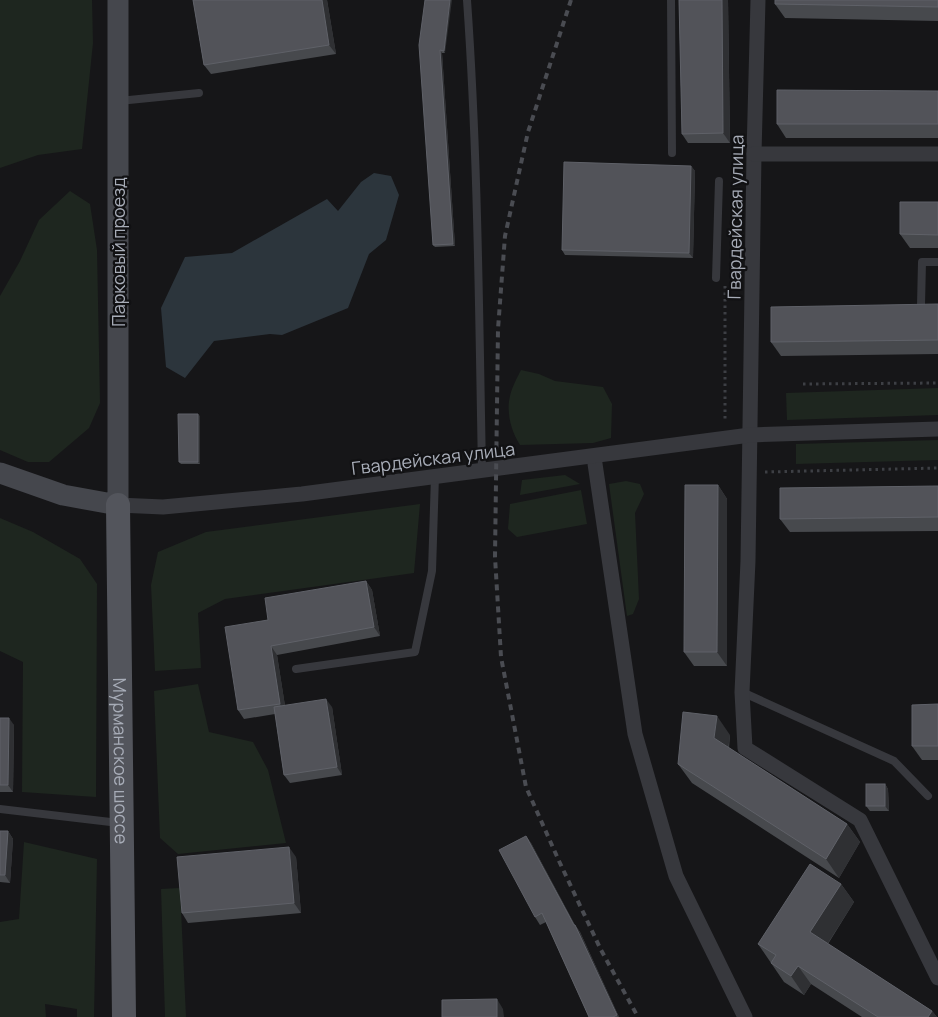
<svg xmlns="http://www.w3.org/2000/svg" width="938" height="1017" viewBox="0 0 938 1017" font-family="Manrope,sans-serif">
<rect width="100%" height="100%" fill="#161618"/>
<g fill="#1e261f">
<path d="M 0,0 L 92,0 L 93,43 L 82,149 L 38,155 L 0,168 Z"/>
<path d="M 70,191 L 90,204 L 97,250 L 100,403 L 89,428 L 49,462 L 28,462 L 0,450 L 0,296 L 20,261 L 39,220 Z"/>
<path d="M 521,370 L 539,374 L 555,381 L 603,387 L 612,404 L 611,438 L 593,443 L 520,445 C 511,431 506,412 510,396 C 512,387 517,378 521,370 Z"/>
<path d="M 938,388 L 938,415 L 787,420 L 786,393 Z"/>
<path d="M 938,440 L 938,460 L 796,464 L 796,444 Z"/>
<path d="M 565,475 L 580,484 L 520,495 L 522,480 Z"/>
<path d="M 626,481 L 640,484 L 644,494 L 635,513 L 639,599 L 633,614 L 627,616 L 609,484 Z"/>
<path d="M 581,490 L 587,524 L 517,537 L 508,529 L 510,504 Z"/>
<path d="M 420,504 L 414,573 L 225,599 L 198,613 L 201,668 L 155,671 L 151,585 L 158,552 L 206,532 Z"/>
<path d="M 0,518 L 33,532 L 80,559 L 97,584 L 96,797 L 22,792 L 23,662 L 0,651 Z"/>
<path d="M 198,684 L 209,732 L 253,742 L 268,770 L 286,843 L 178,854 L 160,838 L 154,691 Z"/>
<path d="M 24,842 L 97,859 L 94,1017 L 77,1017 L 77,1009 L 45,1004 L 46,1017 L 0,1017 L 0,922 L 19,919 Z"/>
<path d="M 180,888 L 186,1017 L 165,1017 L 161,889 Z"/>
</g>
<path fill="#2c353c" d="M 374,173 L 391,176 L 399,195 L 386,240 L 369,254 L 348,308 L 282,335 L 270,334 L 214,341 L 185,378 L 166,367 L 161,308 L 185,257 L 232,253 L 327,199 L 338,211 L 361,182 Z"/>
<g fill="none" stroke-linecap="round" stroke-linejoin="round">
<g stroke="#3d3f44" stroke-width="3" stroke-dasharray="2.5 4" stroke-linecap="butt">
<path d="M 725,286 L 725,422"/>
<path d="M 803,384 L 938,383"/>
<path d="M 765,472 L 938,468"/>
</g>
<g stroke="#37383d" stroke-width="8">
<path d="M 467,0 C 478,156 479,314 482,470"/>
<path d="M 671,0 L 672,153"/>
<path d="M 119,101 L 199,93"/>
<path d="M 716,278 L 719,181"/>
<path d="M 921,305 L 922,262 L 938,262"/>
<path d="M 296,669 L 415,652 L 432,571 L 435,476"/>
<path d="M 742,692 L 894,761 L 928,796"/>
<path d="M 0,809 L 119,823"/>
</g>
<g stroke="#37383d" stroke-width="15">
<path d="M 758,0 L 754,154 L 748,561 L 742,692 L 745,748 L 860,820 L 938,978"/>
<path d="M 754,154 L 938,154"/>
<path d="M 594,457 L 635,734 L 676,876 L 745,1017"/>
<path d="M 118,505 L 163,507 L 302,494 L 750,435 L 938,429"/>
</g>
<path stroke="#45474d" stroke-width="21" d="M 0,473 L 63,495 L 118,505 L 118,0"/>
<path stroke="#53555c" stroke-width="24" id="s1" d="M 118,505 L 124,1017"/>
<path stroke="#4a4c52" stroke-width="4" stroke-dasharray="6 5" stroke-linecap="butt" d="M 571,0 L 528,132 L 505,236 L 498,329 L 495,557 L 501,657 L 526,787 L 559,861 L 601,950 L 638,1017"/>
</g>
<g fill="#47494d">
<path d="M 193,0 L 327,0 L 336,54 L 211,74 L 204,65 Z"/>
<path d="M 425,0 L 445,53 L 442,53 L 455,246 L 435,247 L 433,245 Z"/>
<path d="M 679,0 L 728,0 L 730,143 L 688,143 L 682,134 Z"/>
<path d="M 938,0 L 938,21 L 785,18 L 775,4 Z"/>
<path d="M 938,91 L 938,138 L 786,138 L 777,124 Z"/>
<path d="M 691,166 L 695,171 L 693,258 L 565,255 L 562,250 Z"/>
<path d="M 938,202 L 938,248 L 910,248 L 900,234 Z"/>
<path d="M 938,304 L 938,354 L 781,356 L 771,342 Z"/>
<path d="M 200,416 L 200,464 L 181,464 L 179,462 Z"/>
<path d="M 718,485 L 727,499 L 727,666 L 694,666 L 684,652 Z"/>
<path d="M 938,486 L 938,531 L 790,532 L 780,519 Z"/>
<path d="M 366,581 L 372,590 L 380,636 L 277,655 L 285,706 L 332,707 L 342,775 L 290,783 L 284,775 L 275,714 L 244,719 L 238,710 L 268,620 Z"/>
<path d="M 938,704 L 938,760 L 922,760 L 912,746 Z"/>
<path d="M 0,718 L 14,725 L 13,792 L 0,792 Z"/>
<path d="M 730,735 L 729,748 L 847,824 L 860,842 L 839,878 L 692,783 L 678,764 Z"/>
<path d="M 885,784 L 888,789 L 889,811 L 870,811 L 866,806 Z"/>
<path d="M 0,831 L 8,831 L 13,839 L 10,883 L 0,882 Z"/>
<path d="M 526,836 L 531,843 L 575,925 L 580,932 L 619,1017 L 589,1017 L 546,922 L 540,925 L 535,917 Z"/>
<path d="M 296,857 L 301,913 L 188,923 L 182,913 Z"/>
<path d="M 841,884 L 854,902 L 828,944 L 932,1011 L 937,1017 L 862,1017 L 811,984 L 804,995 L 784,982 L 758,944 Z"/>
</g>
<g fill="#2f3033">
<path d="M 322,0 L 327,0 L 336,54 L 329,45 Z"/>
<path d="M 450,0 L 452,0 L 445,53 L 444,51 Z"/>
<path d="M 722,0 L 728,0 L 730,143 L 723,133 Z"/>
<path d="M 440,50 L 442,53 L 455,246 L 453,244 Z"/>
<path d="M 691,166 L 695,171 L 693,258 L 689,253 Z"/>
<path d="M 198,414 L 200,416 L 200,464 L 198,462 Z"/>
<path d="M 718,485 L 727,499 L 727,666 L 717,652 Z"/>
<path d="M 366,581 L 372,590 L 380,636 L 374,627 Z"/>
<path d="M 271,646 L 277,655 L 286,712 L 280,704 Z"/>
<path d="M 326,699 L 332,707 L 342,775 L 337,767 Z"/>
<path d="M 717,716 L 730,735 L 727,757 L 714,738 Z"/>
<path d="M 9,718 L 14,725 L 13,792 L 8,785 Z"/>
<path d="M 885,784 L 888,789 L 889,811 L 885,806 Z"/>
<path d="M 847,824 L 860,842 L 839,878 L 826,859 Z"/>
<path d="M 8,831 L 13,839 L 10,883 L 5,875 Z"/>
<path d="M 526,836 L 531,843 L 578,931 L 575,925 L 580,932 L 619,1017 L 618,1017 L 617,1015 L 574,925 Z"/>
<path d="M 289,847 L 296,857 L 301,913 L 294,903 Z"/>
<path d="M 841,884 L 854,902 L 823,951 L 810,932 Z"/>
<path d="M 798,966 L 811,984 L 804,995 L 791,976 Z"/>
<path d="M 497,999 L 503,1009 L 504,1017 L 497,1017 Z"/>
<path d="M 932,1011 L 937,1017 L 928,1017 Z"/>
</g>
<g fill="#525359" stroke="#5f6168">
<path d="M 193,0 L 322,0 L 329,45 L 204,65 Z"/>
<path d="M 425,0 L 450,0 L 444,51 L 440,50 L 453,244 L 433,245 L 419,45 Z"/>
<path d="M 679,0 L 722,0 L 723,133 L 682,134 Z"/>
<path d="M 775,0 L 938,0 L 938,7 L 775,4 Z"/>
<path d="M 777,90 L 938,91 L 938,124 L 777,124 Z"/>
<path d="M 564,162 L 691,166 L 689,253 L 562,250 Z"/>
<path d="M 900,202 L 938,202 L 938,235 L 900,234 Z"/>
<path d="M 938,304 L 938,340 L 771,342 L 771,307 Z"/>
<path d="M 178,414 L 198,414 L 198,462 L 179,462 Z"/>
<path d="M 685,485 L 718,485 L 717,652 L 684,652 Z"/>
<path d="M 938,486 L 938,517 L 780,519 L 780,488 Z"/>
<path d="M 366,581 L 374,627 L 271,646 L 280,704 L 238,710 L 225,627 L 268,620 L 265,598 Z"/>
<path d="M 326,699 L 337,767 L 284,775 L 274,707 Z"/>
<path d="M 938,704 L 938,746 L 912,746 L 912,705 Z"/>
<path d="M 683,712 L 717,716 L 714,738 L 847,824 L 826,859 L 678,764 Z"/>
<path d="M 0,718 L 9,718 L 8,785 L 0,785 Z"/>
<rect x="866" y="784" width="19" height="22"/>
<path d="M 0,831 L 8,831 L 5,875 L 0,875 Z"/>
<path d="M 526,836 L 574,925 L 575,925 L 617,1015 L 613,1017 L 589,1017 L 542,913 L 535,917 L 499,850 Z"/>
<path d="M 289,847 L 294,903 L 182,913 L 177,857 Z"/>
<path d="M 810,864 L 841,884 L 810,932 L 932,1011 L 928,1017 L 878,1017 L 798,966 L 791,976 L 771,963 L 776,955 L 758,944 Z"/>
<path d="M 497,999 L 497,1017 L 442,1017 L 442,1000 Z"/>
</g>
<g text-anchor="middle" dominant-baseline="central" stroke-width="4.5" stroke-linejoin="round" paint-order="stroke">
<g font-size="18" fill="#a8adb8" stroke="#111113">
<text transform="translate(735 217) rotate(-89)">Гвардейская улица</text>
<text transform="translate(118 252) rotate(-90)">Парковый проезд</text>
<text transform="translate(433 458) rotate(-7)">Гвардейская улица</text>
<text stroke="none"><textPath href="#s1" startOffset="256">Мурманское шоссе</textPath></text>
</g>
</g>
</svg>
